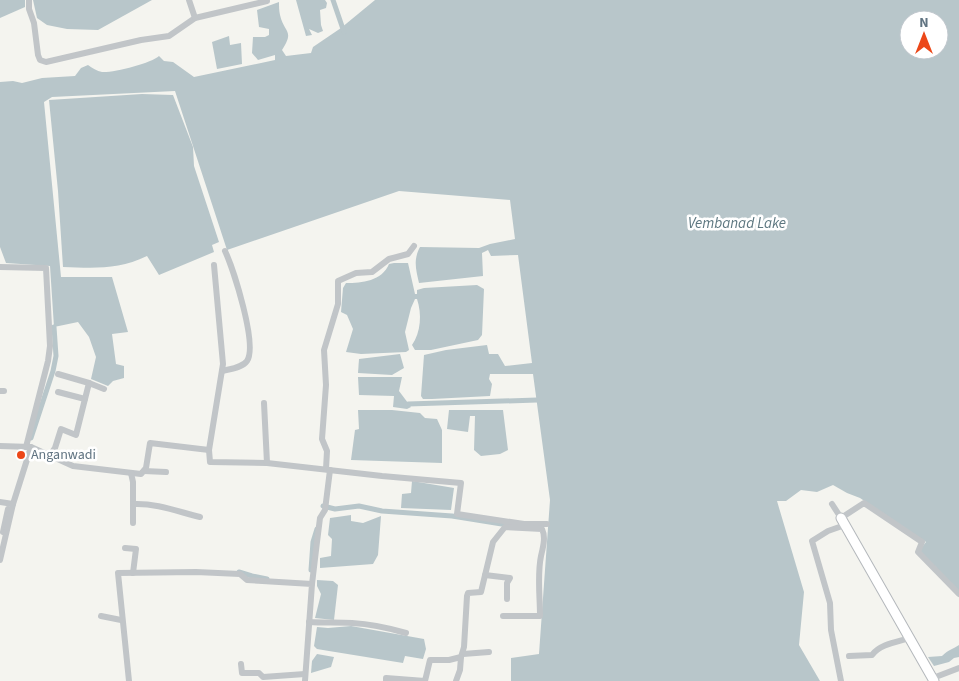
<svg xmlns="http://www.w3.org/2000/svg" width="959" height="681" viewBox="0 0 959 681" font-family="'Source Sans 3',sans-serif">
<rect width="100%" height="100%" fill="#f4f4ef"/>
<g fill="#b8c6ca" fill-rule="evenodd">
<path d="M 0,0 L 25,0 L 25,7 L 0,18 Z"/>
<path d="M 33,0 L 152,0 L 98,30 L 67,29 L 47,25 L 37,18 Z"/>
<path d="M 296,0 L 325,0 L 327,3 L 326,8 L 320,10 L 321,25 L 323,31 L 318,33 L 309,29 L 312,35 L 306,36 Z"/>
<path d="M 375,0 L 959,0 L 959,592 L 919,551 L 926,542 L 860,498 L 847,493 L 833,485 L 817,492 L 801,490 L 786,501 L 777,501 L 804,592 L 799,645 L 820,681 L 511,681 L 511,658 L 539,654 L 550,500 L 533,374 L 490,374 L 489,379 L 492,384 L 490,396 L 432,399 L 423,399 L 421,396 L 424,355 L 446,350 L 487,345 L 489,354 L 498,354 L 505,366 L 532,363 L 518,255 L 491,256 L 488,250 L 482,253 L 483,276 L 419,283 C 416,270 413,260 420,247 L 479,248 L 490,244 L 515,239 L 510,200 L 399,191 L 227,250 L 175,91 L 52,97 L 44,102 L 61,277 L 112,277 L 128,332 L 112,334 L 116,364 L 124,366 L 124,378 L 113,381 L 108,386 L 91,379 L 96,357 L 89,337 L 78,322 L 54,327 L 50,266 L 6,263 L 0,247 L 0,82 L 13,81 L 22,83 L 42,78 L 75,76 L 81,68 L 88,65 C 92,68 97,71 102,72 C 113,73 152,63 159,56 L 164,61 L 173,62 L 194,77 L 275,60 L 275,55 L 258,60 L 252,53 L 253,37 L 265,37 L 269,35 L 269,29 L 259,27 L 257,10 L 279,2 C 279,6 279,11 280,15 C 284,33 295,30 282,50 L 286,56 L 311,53 L 313,47 L 341,28 ZM 909,20 L 939,20 L 939,50 L 909,50 Z"/>
<path d="M 229,36 L 230,45 L 241,43 L 242,64 L 217,69 L 212,42 Z"/>
<path d="M 142,94 L 173,95 L 193,147 L 194,166 L 219,242 L 212,245 L 214,252 L 159,275 L 147,256 C 118,270 94,268 63,267 L 58,191 L 49,100 Z"/>
<path d="M 394,263 L 408,263 L 415,294 L 417,294 L 417,290 L 424,288 L 477,285 L 484,289 L 482,335 L 478,340 L 431,350 L 415,350 L 412,345 C 421,332 422,314 417,299 L 415,299 L 411,308 L 405,332 L 409,350 L 406,352 L 361,354 L 346,352 L 353,329 L 347,315 L 341,312 L 343,288 L 346,283 C 362,283 382,281 389,264 Z"/>
<path d="M 400,354 L 404,368 L 392,375 L 358,373 L 359,359 Z"/>
<path d="M 358,377 L 402,377 L 399,391 L 411,407 L 407,409 L 393,407 L 394,396 L 359,395 Z"/>
<path d="M 358,410 L 392,410 L 420,413 L 425,418 L 437,419 L 442,430 L 442,463 L 351,460 L 355,430 L 359,429 Z"/>
<path d="M 449,410 L 503,410 L 508,450 L 500,454 L 481,456 L 474,450 L 475,416 L 470,416 L 468,432 L 447,429 Z"/>
<path d="M 412,481 L 454,488 L 451,510 L 401,508 L 402,494 L 411,493 Z"/>
<path d="M 351,515 L 351,521 L 363,523 L 381,516 L 378,555 L 373,564 L 320,568 L 320,558 L 331,556 L 332,539 L 328,535 L 330,518 Z"/>
<path d="M 317,580 L 333,581 L 338,585 L 334,620 L 315,618 L 321,594 L 317,586 Z"/>
<path d="M 351,626 L 424,639 L 426,649 L 423,659 L 405,656 L 403,663 L 329,651 L 317,649 L 314,646 L 317,627 L 328,628 Z"/>
<path d="M 959,645 L 959,657 L 954,658 L 949,662 L 934,666 L 928,657 L 942,656 C 949,649 952,650 959,645 Z"/>
<path d="M 317,654 L 334,657 L 331,667 L 311,673 L 312,661 Z"/>
</g>
<g fill="none" stroke-linecap="round" stroke-linejoin="round">
<g stroke="#b8c6ca" stroke-width="5">
<path d="M 333,0 L 344,32"/>
<path d="M 408,404 L 537,400"/>
<path d="M 31,438 L 53,371 L 56,356 L 54,327"/>
<path d="M 323,506 L 335,509 L 359,506 L 382,511 L 452,516 L 508,525"/>
<path d="M 311,570 L 313,542 L 317,529"/>
<path d="M 239,572 L 252,576 L 267,579"/>
</g>
<g stroke="#b4b8bc" stroke-width="11">
<path id="major" d="M 841,518 L 934,681"/>
</g>
<g stroke="#c1c5c8" stroke-width="6">
<path d="M 29,0 L 29,9 L 34,23 L 38,55 L 40,60 L 46,62 L 141,40 L 169,36 L 195,18 L 267,1"/>
<path d="M 189,0 L 195,18"/>
<path d="M 214,265 L 223,364 L 209,450 L 210,462 L 267,463 L 382,476 L 461,483 L 457,514 L 524,524 L 547,524"/>
<path d="M 0,267 L 46,268 L 50,346 L 48,361 L 26,447"/>
<path d="M 222,371 C 229,369 242,368 247,361 C 258,345 233,268 225,251"/>
<path d="M 58,374 L 89,383"/>
<path d="M 0,391 L 4,391"/>
<path d="M 58,392 L 85,399"/>
<path d="M 264,403 L 267,463"/>
<path d="M 0,446 L 31,447 L 73,466 L 141,474 L 146,468 L 150,443 L 209,450"/>
<path d="M 50,455 L 55,448 L 61,429 L 76,435 L 89,383 L 104,389"/>
<path d="M 326,469 L 327,451 L 322,439 L 326,385 L 324,350 L 338,304 L 338,281 L 356,273 L 372,272 L 389,259 L 408,254 L 414,246"/>
<path d="M 144,471 L 166,472"/>
<path d="M 131,473 L 133,482 L 133,523"/>
<path d="M 0,502 L 13,504"/>
<path d="M 134,504 C 156,503 179,512 200,517"/>
<path d="M 832,504 L 841,518 L 864,503 L 922,542 L 918,552 L 959,594"/>
<path d="M 3,532 L 8,509"/>
<path d="M 125,548 L 136,549 L 133,573"/>
<path d="M 0,560 L 13,504 L 31,447"/>
<path d="M 485,575 L 510,578 L 507,583 L 507,599"/>
<path d="M 312,584 L 317,542 L 320,518 L 325,510 L 330,470"/>
<path d="M 101,616 L 121,620"/>
<path d="M 309,622 C 324,623 338,622 352,623 C 370,624 389,628 406,633"/>
<path d="M 463,654 L 489,652"/>
<path d="M 849,656 L 872,655 C 880,644 897,642 910,638"/>
<path d="M 241,664 L 242,673 L 259,673 L 263,677 L 305,674"/>
<path d="M 933,678 L 959,668"/>
<path d="M 129,681 L 118,573 L 196,572 L 240,574 L 247,580 L 312,584 L 305,681"/>
<path d="M 386,681 L 386,678 L 425,681 L 430,660 L 449,660 L 461,657 L 464,647 L 467,596 L 468,593 L 481,592 L 493,542 L 505,527 L 542,529 C 546,537 543,547 541,556 C 537,575 540,596 540,616 L 503,616"/>
<path d="M 456,681 L 460,670 L 461,657"/>
<path d="M 841,681 L 831,630 L 830,603 L 812,541 L 828,531 L 845,525"/>
</g>
<use href="#major" stroke="#fff" stroke-width="9"/>
</g>
<circle fill="#ec4718" stroke="#fff" stroke-width="2" cx="21" cy="455" r="5"/>
<g text-anchor="middle" dominant-baseline="central" stroke-width="5" stroke-linejoin="round" paint-order="stroke">
<g font-size="14" fill="#617482" stroke="#fff" text-anchor="start">
<text x="31" y="455">Anganwadi</text>
</g>
<g font-size="15" font-style="italic" fill="#5d7780" stroke="#fff">
<text x="737" y="223">Vembanad Lake</text>
</g>
</g>
<g transform="translate(924 35)"><circle r="24" fill="#ffffff" stroke="#c0c7cd"/>
<path d="M0-4L9 19L0 12L-9 19Z" fill="#ec4718"/>
<text y="-8" font-size="14" font-weight="bold" text-anchor="middle" fill="#617482">N</text>
</g>
</svg>
